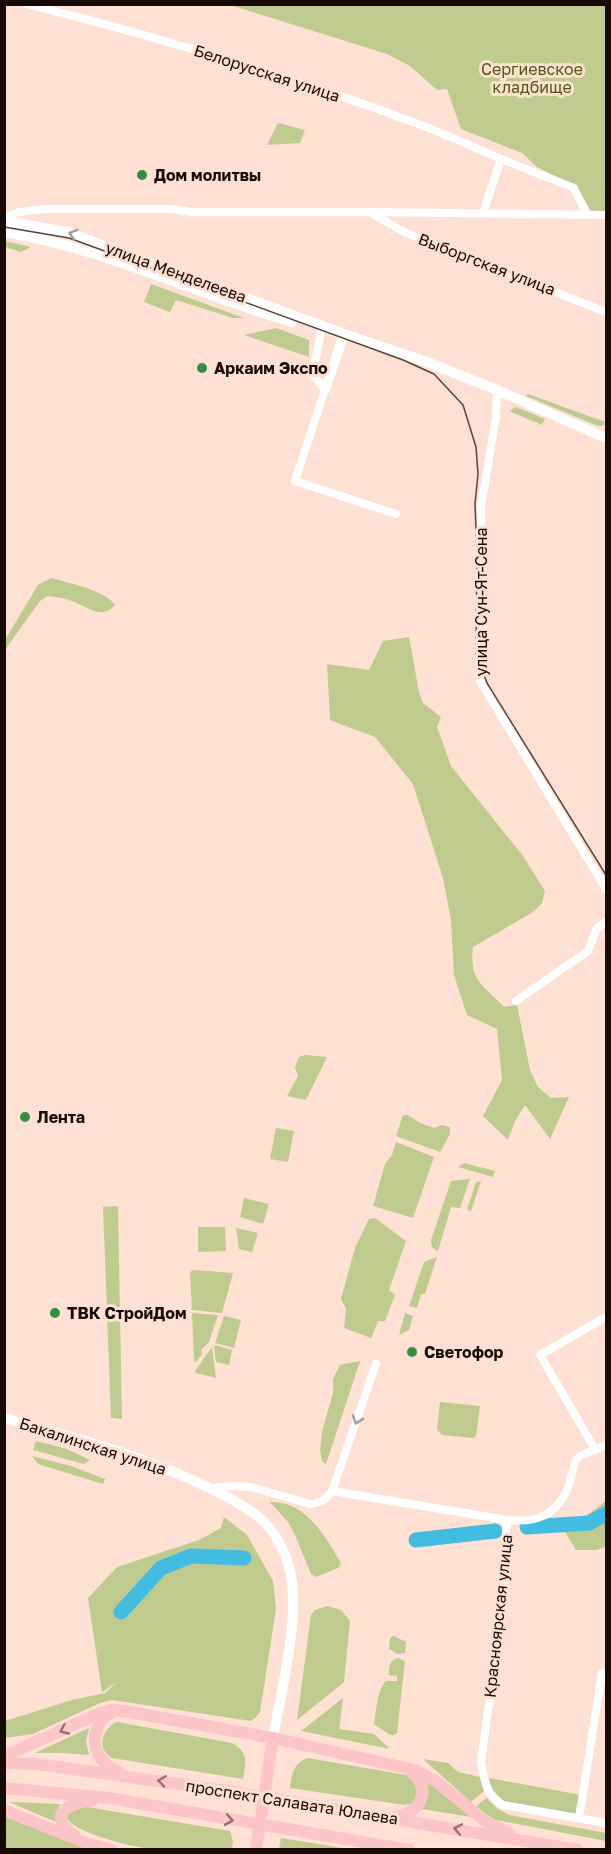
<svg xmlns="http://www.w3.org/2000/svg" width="611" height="1854" viewBox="0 0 611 1854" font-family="'Golos Text',sans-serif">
<rect width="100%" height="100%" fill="#ffe0d2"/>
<g fill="#bfca8f">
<path d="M 230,5 L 606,5 L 606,211 L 591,211 L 577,187 L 537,167 L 522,153 L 461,129 L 447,89 L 437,90 L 410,66 L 387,54 Z"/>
<path d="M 278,123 L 305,130 L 300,143 L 267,145 Z"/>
<path d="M 4,241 L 31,247 L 21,252 L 5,247 Z"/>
<path d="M 151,284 L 244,318 L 233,318 L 176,300 L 170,312 L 144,302 Z"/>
<path d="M 276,328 L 309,340 L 309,357 L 244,335 Z"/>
<path d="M 528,394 L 605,422 L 603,426 L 598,426 L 526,396 Z"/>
<path d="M 516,407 L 545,419 L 542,425 L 509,411 Z"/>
<path d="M 51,578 C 68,583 105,590 115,605 C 102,621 86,606 72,601 C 64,598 56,597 48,596 L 40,601 L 7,647 L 5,654 L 5,640 L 38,585 Z"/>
<path d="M 409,637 L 419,692 L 423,703 L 441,717 L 437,727 L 451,766 L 523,856 L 545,891 L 542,903 L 533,912 L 473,947 C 469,981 482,984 504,1007 L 517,1005 L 530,1070 L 538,1087 L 551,1098 L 569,1097 L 550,1139 L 525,1105 L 515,1121 L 508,1140 L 483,1116 L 502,1080 L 497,1029 L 467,1015 L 454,975 L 451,920 L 443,878 L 413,784 L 375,737 L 330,720 L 327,664 L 369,670 L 383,641 Z"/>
<path d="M 305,1055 L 327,1057 L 306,1100 L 287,1096 L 298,1076 L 295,1067 L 299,1057 Z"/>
<path d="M 403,1115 L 408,1115 L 420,1123 L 434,1128 L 442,1125 L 450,1127 L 450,1134 L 440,1152 L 396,1136 Z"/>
<path d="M 276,1128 L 294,1131 L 288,1162 L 270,1159 Z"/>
<path d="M 396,1142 L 434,1157 L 413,1218 L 373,1206 L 385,1164 L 392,1155 Z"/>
<path d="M 464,1163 L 495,1171 L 493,1177 L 458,1167 Z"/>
<path d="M 470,1179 L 460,1208 L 451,1207 L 438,1251 C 432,1249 431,1245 431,1240 L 451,1181 Z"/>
<path d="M 481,1181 L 471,1211 L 467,1210 L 476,1182 Z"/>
<path d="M 244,1198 L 269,1204 L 263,1224 L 240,1217 Z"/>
<path d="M 118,1206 L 122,1419 L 111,1418 L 103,1207 Z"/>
<path d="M 375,1218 L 406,1241 L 389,1290 L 395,1295 L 385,1321 L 378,1321 L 371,1338 L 344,1328 L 346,1309 L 341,1299 L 355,1248 L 369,1219 Z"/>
<path d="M 198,1227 L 225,1227 L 226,1251 L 198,1252 Z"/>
<path d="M 236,1228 L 258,1233 L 252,1252 L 239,1249 Z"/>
<path d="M 437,1257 L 425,1294 L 421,1294 L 417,1308 L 409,1306 L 424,1262 Z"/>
<path d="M 193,1270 L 233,1273 L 222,1313 L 192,1310 L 190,1272 Z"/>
<path d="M 192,1313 L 218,1315 L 209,1342 L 201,1350 L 202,1354 L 196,1362 L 194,1361 Z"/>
<path d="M 405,1313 L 413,1316 L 409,1330 L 399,1335 Z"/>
<path d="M 224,1316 L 241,1320 L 234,1348 L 215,1343 Z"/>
<path d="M 214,1345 L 232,1350 L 229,1365 L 216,1362 Z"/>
<path d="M 212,1347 L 216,1378 L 196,1373 L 195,1371 Z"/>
<path d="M 360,1361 L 326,1464 L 322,1461 L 320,1450 L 322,1432 L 333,1393 L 333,1379 L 340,1365 Z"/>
<path d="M 440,1402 L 480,1406 L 476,1436 L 473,1438 L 442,1435 L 437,1429 Z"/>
<path d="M 36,1441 L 67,1449 L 90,1460 L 84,1464 L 33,1450 Z"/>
<path d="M 32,1456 L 71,1466 L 105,1479 L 103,1484 L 38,1464 Z"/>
<path d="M 606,1501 L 606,1547 L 596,1550 L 576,1550 L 565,1532 Z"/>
<path d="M 270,1502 C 306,1501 325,1536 341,1563 L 338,1568 L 316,1577 L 311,1574 L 295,1535 L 288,1522 Z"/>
<path d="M 224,1517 L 247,1535 L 273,1581 L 276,1609 L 260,1712 L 255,1718 L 251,1721 L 112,1700 L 100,1703 L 33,1734 L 5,1738 L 5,1721 L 72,1700 L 105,1693 L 117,1682 L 102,1692 L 88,1598 L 117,1567 L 199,1540 L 221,1528 Z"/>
<path d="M 327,1606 L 341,1610 L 350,1621 L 344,1682 L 297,1720 L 311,1615 L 315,1610 Z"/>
<path d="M 394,1636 L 406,1642 L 405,1653 L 398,1654 L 389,1649 L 390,1638 Z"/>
<path d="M 398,1658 L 405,1661 L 397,1733 L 394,1735 L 390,1735 L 374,1724 C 377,1711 376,1691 386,1681 L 397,1681 L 397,1676 L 389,1675 C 389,1667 389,1660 398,1658 Z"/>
<path d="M 343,1698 L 339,1729 L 374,1734 L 390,1749 L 301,1731 Z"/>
<path d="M 117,1722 L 232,1743 C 249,1753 246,1762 243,1779 L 112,1758 C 96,1749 102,1728 117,1722 Z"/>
<path d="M 89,1728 L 86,1741 L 89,1755 L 62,1753 L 35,1753 Z"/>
<path d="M 308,1758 L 412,1776 L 419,1790 L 413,1803 L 405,1805 L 290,1788 C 292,1774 293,1763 308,1758 Z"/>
<path d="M 423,1759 L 448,1763 L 458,1772 L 480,1777 L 484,1791 L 471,1802 Z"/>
<path d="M 489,1778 L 581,1795 L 578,1815 L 503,1803 L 491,1790 Z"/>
<path d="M 428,1780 L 471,1817 L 422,1809 C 423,1803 428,1799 428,1793 C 429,1788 427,1785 428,1780 Z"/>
<path d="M 486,1798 L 498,1809 L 509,1815 L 606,1833 L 606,1841 L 496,1820 L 474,1808 Z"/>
<path d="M 9,1802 L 60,1804 L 57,1814 L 56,1822 Z"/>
<path d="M 87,1807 L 230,1831 L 233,1841 L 232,1849 C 205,1849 179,1851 152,1849 C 136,1848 74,1833 67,1818 L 70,1809 Z"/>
<path d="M 4,1813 L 94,1849 L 5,1849 Z"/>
<path d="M 281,1838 L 348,1849 L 279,1849 Z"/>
</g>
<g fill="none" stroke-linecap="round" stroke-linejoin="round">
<g stroke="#43bce2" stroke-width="15">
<path d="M 527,1527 L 589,1523 L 606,1514"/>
<path d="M 416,1540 L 495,1531"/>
<path d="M 121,1612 L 161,1568 L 191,1556 L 244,1558"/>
</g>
<g stroke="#fff" stroke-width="8">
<path d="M 27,4 C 157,37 287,75 413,122 C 443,133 472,146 501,159 L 483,213"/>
<path d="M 501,159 L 574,188 L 587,215"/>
<path d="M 371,213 L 404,232 L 606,312"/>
<path d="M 4,218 L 19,212 L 44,209 L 171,209 L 191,212 L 369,212 L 606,215"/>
<path d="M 321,330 L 313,374 L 325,390 L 295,481 L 396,514"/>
<path d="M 497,390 L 496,417 L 481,507 L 484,655 L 480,681 L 606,889"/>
<path d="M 516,1001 L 588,951 L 597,928 L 606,922"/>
<path d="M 606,1445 L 580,1456 L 577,1459 C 572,1467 572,1478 568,1487 C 557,1516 536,1523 507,1520 L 501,1618 L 481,1761 C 484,1780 486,1795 503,1805 L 606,1823"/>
<path d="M 595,1449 L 540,1355 L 606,1317"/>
<path d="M 212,1488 L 233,1486 L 251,1487 L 310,1504 C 322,1503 325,1500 332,1491 L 376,1364"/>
<path d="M 332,1491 L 507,1520"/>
<path d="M 579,1818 L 602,1673"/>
</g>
<g stroke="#fff" stroke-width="10">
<path d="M 4,221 L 67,232 L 344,334 L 427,362 L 497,390 L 606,438"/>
<path d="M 4,232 C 104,248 195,294 292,322"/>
<path d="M 325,390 L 344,334"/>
<path d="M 4,1418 C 75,1438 146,1456 211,1489 C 230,1498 250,1508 265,1523 C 276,1534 285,1551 289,1567 C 302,1611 281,1692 273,1738"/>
</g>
<g stroke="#fcc6c8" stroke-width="12">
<path d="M 112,1712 C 91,1723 89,1750 107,1765 C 110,1768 115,1771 119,1773"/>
<path d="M 4,1756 L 100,1713 L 112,1710 L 124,1711 L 273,1738 L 415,1770 L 437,1782 L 485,1821 L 509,1833"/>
<path d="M 4,1763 L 37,1764 L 227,1791 L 578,1850"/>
<path d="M 4,1788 L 109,1798 L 409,1850"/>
<path d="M 4,1810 L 89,1844 L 112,1850"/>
<path d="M 395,1817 C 421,1813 433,1789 410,1771"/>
<path d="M 75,1836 C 44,1815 70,1803 93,1800"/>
<path d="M 256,1850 L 273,1738"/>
</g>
<path stroke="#56443d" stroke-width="1.5" d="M 4,227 L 69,238 L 403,360 L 434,374 L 463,405 L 476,447 L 478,474 L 475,504 L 477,553 L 476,654 L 487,683 L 606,875"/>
</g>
<defs><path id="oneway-chevron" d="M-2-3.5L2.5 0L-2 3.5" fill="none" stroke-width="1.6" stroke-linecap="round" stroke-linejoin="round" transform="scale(1.5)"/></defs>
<g stroke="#a29d9b">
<use href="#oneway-chevron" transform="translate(73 234) rotate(-162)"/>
<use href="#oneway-chevron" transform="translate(357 1420) rotate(109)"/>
</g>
<g stroke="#957170">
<use href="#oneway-chevron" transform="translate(64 1730) rotate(155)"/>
<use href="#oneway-chevron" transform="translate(162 1781) rotate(-172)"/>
<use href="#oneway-chevron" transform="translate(229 1820) rotate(10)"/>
<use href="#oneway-chevron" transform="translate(458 1829) rotate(-170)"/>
</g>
<g fill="#339041" stroke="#ffe0d2" stroke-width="2">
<circle cx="142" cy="175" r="6"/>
<circle cx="202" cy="368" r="6"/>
<circle cx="25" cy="1117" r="6"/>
<circle cx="55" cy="1313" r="6"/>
<circle cx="412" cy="1352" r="6"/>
</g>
<g text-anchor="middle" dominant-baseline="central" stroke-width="6" stroke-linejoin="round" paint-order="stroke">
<g font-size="16" fill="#4f5815" stroke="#ffe0d2">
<text x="532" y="69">Сергиевское<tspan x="532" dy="18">кладбище</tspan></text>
</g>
<g font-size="16" fill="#170a05" stroke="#ffe0d2">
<text transform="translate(267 73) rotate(18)">Белорусская улица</text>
<text transform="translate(487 264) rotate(21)">Выборгская улица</text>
<text transform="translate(176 272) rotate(20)">улица Менделеева</text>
<text transform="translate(481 602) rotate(-90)">улица Сун-Ят-Сена</text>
<text transform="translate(93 1446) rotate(18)">Бакалинская улица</text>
<text transform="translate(498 1616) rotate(-84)">Красноярская улица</text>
<text transform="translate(292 1802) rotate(9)">проспект Салавата Юлаева</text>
</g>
<g font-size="16" font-weight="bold" fill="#170a05" stroke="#ffe0d2" text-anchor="start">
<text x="154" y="175">Дом молитвы</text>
<text x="214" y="368">Аркаим Экспо</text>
<text x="37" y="1117">Лента</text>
<text x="67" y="1313">ТВК СтройДом</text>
<text x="424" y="1352">Светофор</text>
</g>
</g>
<rect width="611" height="1854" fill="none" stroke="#170a05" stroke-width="12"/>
</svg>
